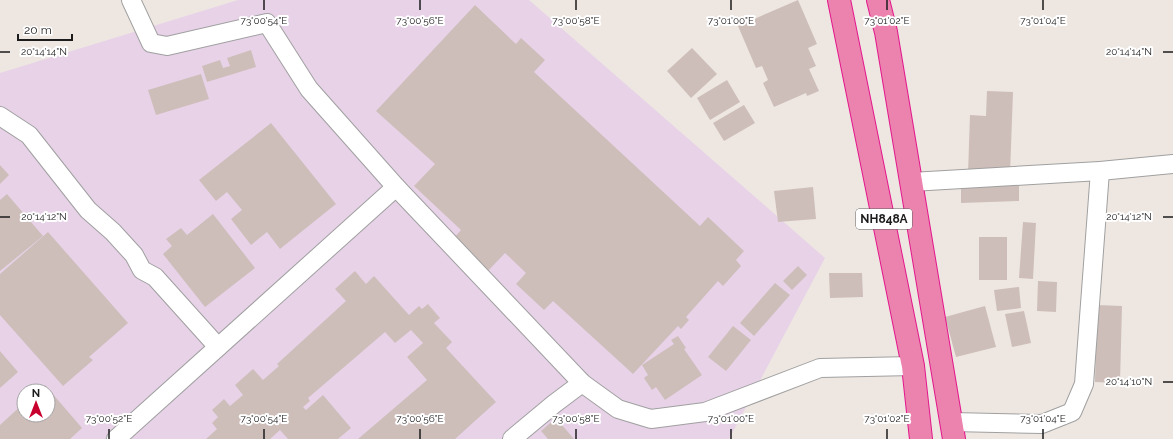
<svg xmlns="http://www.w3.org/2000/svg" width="1173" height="439" viewBox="0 0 1173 439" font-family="Raleway,sans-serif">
<rect width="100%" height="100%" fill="#eee7e1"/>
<path fill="#e7d2e8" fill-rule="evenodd" d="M 238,0 L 529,0 L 825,258 L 729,439 L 0,439 L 0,73 ZM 24,391 L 48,391 L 48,415 L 24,415 Z"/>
<g fill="#cebeba">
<path d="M 798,0 L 817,44 L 808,48 L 816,66 L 809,69 L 819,91 L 807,96 L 806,93 L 774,107 L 763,83 L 768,80 L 762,66 L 756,68 L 738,26 Z"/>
<path d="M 475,5 L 516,44 L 521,38 L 545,60 L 534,72 L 700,226 L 708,217 L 744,251 L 736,260 L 741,266 L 723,286 L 718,281 L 686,317 L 689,320 L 681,329 L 678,326 L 633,374 L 553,301 L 544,310 L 516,284 L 526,273 L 505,253 L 488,271 L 453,239 L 461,230 L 414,186 L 435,164 L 376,111 Z"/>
<path d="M 692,48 L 717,74 L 691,98 L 667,71 Z"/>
<path d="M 251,50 L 256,67 L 207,82 L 202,66 L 220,60 L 223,68 L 230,66 L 227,58 Z"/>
<path d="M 201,74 L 209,99 L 156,115 L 148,90 Z"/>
<path d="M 727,80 L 740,102 L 710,120 L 697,98 Z"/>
<path d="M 987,91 L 1013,92 L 1010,174 L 968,173 L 970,115 L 986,116 Z"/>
<path d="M 744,105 L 755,123 L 724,141 L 713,123 Z"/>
<path d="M 271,123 L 336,204 L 280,249 L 267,232 L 251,245 L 231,219 L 242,210 L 227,192 L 216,201 L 199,180 Z"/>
<path d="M 0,165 L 9,175 L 0,184 Z"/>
<path d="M 1019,184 L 1019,201 L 961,203 L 961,186 Z"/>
<path d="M 813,187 L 816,219 L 778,222 L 774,191 Z"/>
<path d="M 7,194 L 43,236 L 0,271 L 0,200 Z"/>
<path d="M 213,214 L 255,268 L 205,307 L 163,254 L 172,246 L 166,239 L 181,228 L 187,235 Z"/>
<path d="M 1023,222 L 1036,223 L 1033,279 L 1019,278 Z"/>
<path d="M 48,232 L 128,323 L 89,357 L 93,360 L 63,386 L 0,315 L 0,274 Z"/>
<rect x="979" y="237" width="28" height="43"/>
<path d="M 798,266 L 807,275 L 792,290 L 783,281 Z"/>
<path d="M 355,271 L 366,284 L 374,276 L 409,315 L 419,306 L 422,309 L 428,304 L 440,318 L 434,323 L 452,342 L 446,348 L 496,402 L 455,439 L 358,439 L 427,380 L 407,357 L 423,343 L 411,330 L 395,343 L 385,332 L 308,398 L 310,401 L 303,407 L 306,410 L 323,395 L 351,428 L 338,439 L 288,439 L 280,430 L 270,439 L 206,439 L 217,429 L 212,423 L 218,417 L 212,410 L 224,399 L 230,406 L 243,395 L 235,385 L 253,369 L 263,380 L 279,366 L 277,364 L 346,301 L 335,289 Z"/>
<path d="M 829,273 L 862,273 L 863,297 L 830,298 Z"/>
<path d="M 1038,281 L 1057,282 L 1056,312 L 1037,311 Z"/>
<path d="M 775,283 L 790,295 L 754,336 L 740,323 Z"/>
<path d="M 1019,287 L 1021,308 L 997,311 L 994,290 Z"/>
<path d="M 1097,305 L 1122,306 L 1120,383 L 1095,382 Z"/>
<path d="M 985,306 L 996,347 L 956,357 L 945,317 Z"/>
<path d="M 1024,311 L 1031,343 L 1012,347 L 1005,314 Z"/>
<path d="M 733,326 L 751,340 L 726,371 L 708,357 Z"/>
<path d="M 678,336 L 686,348 L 684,349 L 702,375 L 665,400 L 656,387 L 652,390 L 644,378 L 648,375 L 642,365 L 674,344 L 671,340 Z"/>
<path d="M 0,351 L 18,372 L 0,388 Z"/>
<path d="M 45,385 L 82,428 L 70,439 L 0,439 L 0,425 L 24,403 L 24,415 L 48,415 L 48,391 L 38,391 Z"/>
<path d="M 556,418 L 574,439 L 548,439 L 541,431 Z"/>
</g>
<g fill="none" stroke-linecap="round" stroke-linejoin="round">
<g stroke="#a0a0a0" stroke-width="20">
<g id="minor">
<path d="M 131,0 L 151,43 L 167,46 L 267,23 L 309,89 L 396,187 L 582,383 L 618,409 L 651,419 L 705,412 L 820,368 L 913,366"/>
<path d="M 0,116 L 29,135 L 88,210 L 113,232 L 134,255 L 142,270 L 155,277 L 218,347"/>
<path d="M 911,182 L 1100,171 L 1173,164"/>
<path d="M 952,422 L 1042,424 L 1072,412 L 1084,384 L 1100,171"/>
<path d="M 116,439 L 396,187"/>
<path d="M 512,439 L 554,404 L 582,383"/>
</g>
</g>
<g stroke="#e2178c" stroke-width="24">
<g id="highway">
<path d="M 839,0 L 913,366 L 921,439"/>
<path d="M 878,0 L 886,32 L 954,439"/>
</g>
</g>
<use href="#minor" stroke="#fff" stroke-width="18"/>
<use href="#highway" stroke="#ec82ae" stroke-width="22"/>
</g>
<path fill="none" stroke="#1c1c1c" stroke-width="1.5" d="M 264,0 L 264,10M 420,0 L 420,10M 576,0 L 576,10M 731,0 L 731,10M 887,0 L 887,10M 1043,0 L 1043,10M 0,52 L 10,52M 1163,52 L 1173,52M 0,217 L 10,217M 1163,217 L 1173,217M 1163,382 L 1173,382M 109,429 L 109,439M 264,429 L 264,439M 420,429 L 420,439M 576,429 L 576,439M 731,429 L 731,439M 887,429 L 887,439M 1043,429 L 1043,439"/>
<g text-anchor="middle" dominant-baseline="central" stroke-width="4" stroke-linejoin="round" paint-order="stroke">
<rect fill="#fff" stroke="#606060" stroke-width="1" x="856" y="209" width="56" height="20" rx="3"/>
<g font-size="12" font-weight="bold" fill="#1c1c1c">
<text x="884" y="219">NH848A</text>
</g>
</g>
<g font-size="10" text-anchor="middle" fill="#1c1c1c" stroke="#fff" stroke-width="4" stroke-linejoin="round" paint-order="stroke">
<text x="264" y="24">73°00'54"E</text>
<text x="420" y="24">73°00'56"E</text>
<text x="576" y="24">73°00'58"E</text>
<text x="731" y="24">73°01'00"E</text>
<text x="887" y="24">73°01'02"E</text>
<text x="1043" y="24">73°01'04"E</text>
<text x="44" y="55">20°14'14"N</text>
<text x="1129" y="55">20°14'14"N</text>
<text x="44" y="220">20°14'12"N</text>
<text x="1129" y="220">20°14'12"N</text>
<text x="1129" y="385">20°14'10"N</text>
<text x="109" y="422">73°00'52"E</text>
<text x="264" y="422">73°00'54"E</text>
<text x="420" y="422">73°00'56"E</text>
<text x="576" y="422">73°00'58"E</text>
<text x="731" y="422">73°01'00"E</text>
<text x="887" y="422">73°01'02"E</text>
<text x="1043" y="422">73°01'04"E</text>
</g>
<g transform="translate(36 403)"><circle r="19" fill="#ffffff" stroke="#a4a4a4"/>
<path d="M0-3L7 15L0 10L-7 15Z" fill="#c8002e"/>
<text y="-6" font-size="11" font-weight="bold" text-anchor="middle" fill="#1c1c1c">N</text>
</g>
<path d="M18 34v6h54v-6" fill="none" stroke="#1c1c1c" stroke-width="2"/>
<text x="24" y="34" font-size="12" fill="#1c1c1c" stroke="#ffffff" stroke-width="3" paint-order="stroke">20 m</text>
</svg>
